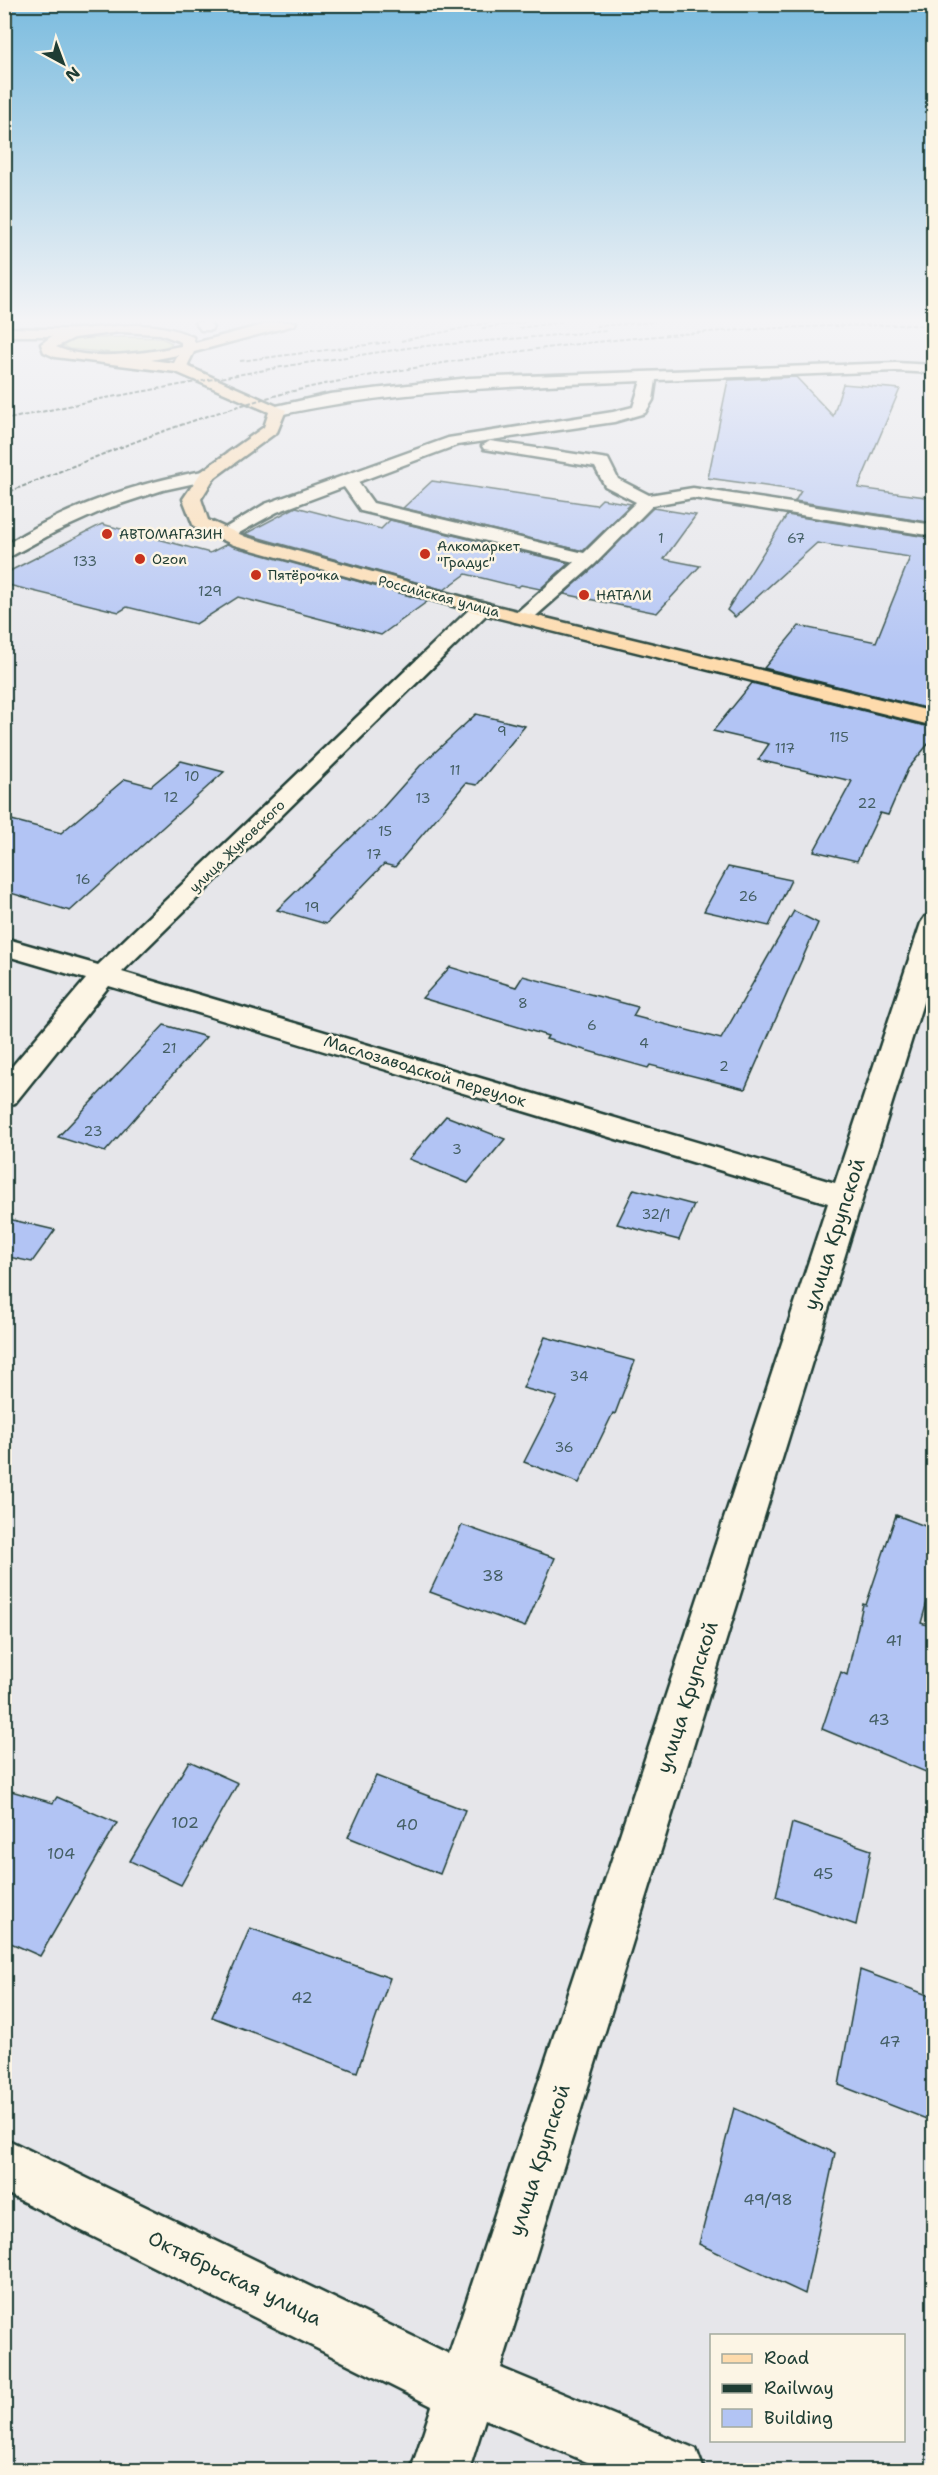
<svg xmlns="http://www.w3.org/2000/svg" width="938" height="2475" viewBox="0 0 938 2475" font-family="'Shantell Sans',sans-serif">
<rect width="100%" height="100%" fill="#e6e6ea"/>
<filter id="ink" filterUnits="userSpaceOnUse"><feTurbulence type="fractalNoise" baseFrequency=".0167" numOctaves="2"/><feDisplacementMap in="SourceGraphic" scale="12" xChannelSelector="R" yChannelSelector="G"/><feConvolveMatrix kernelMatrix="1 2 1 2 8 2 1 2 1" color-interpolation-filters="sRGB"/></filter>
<g filter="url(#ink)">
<path fill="#c6d78b" stroke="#728a60" stroke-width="1.5" d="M 123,337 L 161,338 L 172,343 C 152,361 96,351 69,349 L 61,345 L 62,342 L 77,339 Z"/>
<g fill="#b2c4f4" stroke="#1f3d34" stroke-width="1.5">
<path d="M 796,377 L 833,416 L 843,384 L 900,389 L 858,488 L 933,498 L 933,523 L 795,501 L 801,491 L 708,478 L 728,380 Z"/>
<path d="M 432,481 L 596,505 L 602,499 L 631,504 L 583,551 L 403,508 Z"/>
<path d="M 296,507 L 381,529 L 390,520 L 569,563 L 540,589 L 521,585 L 518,587 L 466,574 L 444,590 L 245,534 Z"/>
<path d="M 653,508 L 696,515 L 664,559 L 700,566 L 657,613 L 564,594 Z"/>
<path d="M 787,515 L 933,538 L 933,710 L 764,668 L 799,626 L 876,642 L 910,557 L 817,543 L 735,617 L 727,610 Z"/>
<path d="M 102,524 L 210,553 L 227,544 L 428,601 L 381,635 L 238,597 L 196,624 L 127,607 L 119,612 L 4,584 L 4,574 Z"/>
<path d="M 752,683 L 933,728 L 933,738 L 908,769 L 888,815 L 880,813 L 857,861 L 814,851 L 852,781 L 758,760 L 769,744 L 713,731 Z"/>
<path d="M 476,714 L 525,726 L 477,785 L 466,783 L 395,867 L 384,864 L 326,924 L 277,910 L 368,821 L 371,821 L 420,766 Z"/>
<path d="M 181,761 L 224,772 L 70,911 L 4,891 L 4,818 L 61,833 L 125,779 L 151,786 Z"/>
<path d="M 728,867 L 791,880 L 769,926 L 704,911 Z"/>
<path d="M 794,911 L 818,923 L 745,1089 L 650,1065 L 648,1068 L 546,1039 L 548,1036 L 422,998 L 450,967 L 516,987 L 523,976 L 638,1007 L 633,1016 L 721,1039 Z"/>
<path d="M 164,1025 L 206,1037 L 105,1152 L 58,1137 Z"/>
<path d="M 446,1116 L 505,1139 L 468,1183 L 409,1159 Z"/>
<path d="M 634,1189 L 694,1205 L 679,1240 L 617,1224 Z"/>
<path d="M 4,1218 L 55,1230 L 32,1262 L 4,1256 Z"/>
<path d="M 545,1337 L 635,1361 L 615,1414 L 613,1413 L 579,1483 L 524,1462 L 557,1397 L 523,1388 Z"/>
<path d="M 896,1515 L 933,1529 L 933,1581 L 921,1623 L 933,1627 L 933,1775 L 822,1729 L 841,1672 L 847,1675 L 863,1604 L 866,1605 Z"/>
<path d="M 462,1525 L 555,1558 L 525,1627 L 430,1592 Z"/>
<path d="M 189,1761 L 238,1783 L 181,1885 L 130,1861 Z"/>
<path d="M 376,1776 L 465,1810 L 440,1874 L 348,1837 Z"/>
<path d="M 4,1789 L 53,1803 L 57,1797 L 117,1823 L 40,1956 L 4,1940 Z"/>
<path d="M 792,1823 L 871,1850 L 856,1925 L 776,1897 Z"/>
<path d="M 250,1928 L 390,1978 L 357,2072 L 212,2017 Z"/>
<path d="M 860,1970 L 933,1997 L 933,2093 L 929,2120 L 839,2085 Z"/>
<path d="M 734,2108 L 835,2153 L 805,2294 L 699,2244 Z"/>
</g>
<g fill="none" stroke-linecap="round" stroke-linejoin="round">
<g stroke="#1f3d34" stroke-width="5">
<g id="minor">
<path d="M 195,322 L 209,322 L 213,327 L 211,330 L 201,330 Z"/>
<path d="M 896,363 L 934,365 L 934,373 L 896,371 L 656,380 L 653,400 L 645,413 L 614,422 L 457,445 L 358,482 L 373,503 L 584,553 L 636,502 L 605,486 L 595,467 L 484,449 L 482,446 L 490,441 L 608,459 L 618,479 L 649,495 L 693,488 L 934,525 L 934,536 L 693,498 L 653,505 L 595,564 L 529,622 L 515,622 L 512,618 L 515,614 L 574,562 L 361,511 L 344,487 L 277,512 L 230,538 L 224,539 L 215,534 L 265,504 L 448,438 L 613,412 L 633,407 L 641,381 C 519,386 398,389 278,415 L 270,410 L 272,407 L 330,394 L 469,378 Z"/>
<path d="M 208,470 L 214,471 L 216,475 L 214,479 L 163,490 L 108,508 L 55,532 L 4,560 L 4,546 C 66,506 136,483 208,470 Z"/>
<path d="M 482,602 L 489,604 L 492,608 L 489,612 L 122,972 L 835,1183 L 921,923 L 925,917 L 934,915 L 934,967 L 501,2368 L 696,2449 L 704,2470 L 606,2470 L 485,2419 L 469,2470 L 411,2470 L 432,2406 L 4,2192 L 4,2138 L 449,2354 L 828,1203 L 109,986 L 15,1103 L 4,1106 L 4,1076 L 86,979 L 4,955 L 4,938 L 98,965 L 475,604 Z"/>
</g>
</g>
<g stroke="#1f3d34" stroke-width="5">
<path id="major" d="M 274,322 L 296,322 L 294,325 L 194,352 L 187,366 L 286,410 L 277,432 L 214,478 L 201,499 L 208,520 L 246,537 L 488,604 L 934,712 L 934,726 L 475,612 L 234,545 L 194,527 L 183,499 L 202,471 L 264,427 L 269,412 L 176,372 L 55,357 L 44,352 L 41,344 L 52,336 L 4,336 L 4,328 C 29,328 55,330 79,329 C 122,327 150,318 193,337 L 195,343 ZM 120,332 L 160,334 L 181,342 L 181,346 C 146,353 89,362 56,347 L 74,338 ZM 178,355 L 174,363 L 151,360 Z"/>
</g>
<use href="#minor" fill="#fcf5e5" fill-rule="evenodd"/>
<use href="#major" fill="#fedbac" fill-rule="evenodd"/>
<g stroke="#1f3d34" stroke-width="2" stroke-dasharray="4.5 2" stroke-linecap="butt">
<path d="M 596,326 L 655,322"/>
<path d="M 482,328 L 527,322"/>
<path d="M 519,328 L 563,322"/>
<path d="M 401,341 L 492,322"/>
<path d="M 240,361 L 390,342"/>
<path d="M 4,420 L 100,399 L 299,364 L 414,347 L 606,331"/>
<path d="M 4,494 C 93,458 181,421 274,396 C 329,381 387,373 443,363 C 606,336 769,324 934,325"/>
</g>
</g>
</g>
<linearGradient id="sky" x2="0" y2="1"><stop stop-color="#7bbcdf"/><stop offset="0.48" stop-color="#f4f4f6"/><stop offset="1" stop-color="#f4f4f6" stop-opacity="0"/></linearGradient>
<rect width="938" height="668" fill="url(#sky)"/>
<g fill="#c8321e" stroke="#fcf5e5" stroke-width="2">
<circle cx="107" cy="534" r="6"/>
<circle cx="425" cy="554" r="6"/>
<circle cx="140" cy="559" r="6"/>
<circle cx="256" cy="575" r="6"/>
<circle cx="584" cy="595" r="6"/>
</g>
<g text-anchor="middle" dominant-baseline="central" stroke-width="5" stroke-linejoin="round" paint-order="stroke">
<g font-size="14" fill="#1f3d34" stroke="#fcf5e5" text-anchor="start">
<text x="119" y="534">АВТОМАГАЗИН</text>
<text x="437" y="546">Алкомаркет<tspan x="437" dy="16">"Градус"</tspan></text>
<text x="152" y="559">Ozon</text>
<text x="268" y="575">Пятёрочка</text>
<text x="596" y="595">НАТАЛИ</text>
</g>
<g font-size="14" fill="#445f64">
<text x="661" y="538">1</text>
<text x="796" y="538">67</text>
<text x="85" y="561">133</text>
<text x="210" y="591">129</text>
<text x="502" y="731">9</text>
<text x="839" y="737">115</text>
<text x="785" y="748">117</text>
<text x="455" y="770">11</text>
<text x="192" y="776">10</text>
<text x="171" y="797">12</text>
<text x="423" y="798">13</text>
<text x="867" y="803">22</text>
<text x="385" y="831">15</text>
<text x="374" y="854">17</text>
<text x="83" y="879">16</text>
<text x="748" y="896">26</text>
<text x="312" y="907">19</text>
<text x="523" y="1003">8</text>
<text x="592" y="1025">6</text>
<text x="644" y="1043">4</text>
<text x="169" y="1048">21</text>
<text x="724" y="1066">2</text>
<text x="93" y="1131">23</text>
<text x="457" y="1149">3</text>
<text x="656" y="1214">32/1</text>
<text x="579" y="1376">34</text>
<text x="564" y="1447">36</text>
</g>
<g font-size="14" fill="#1f3d34" stroke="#fcf5e5">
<text transform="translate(439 596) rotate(15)">Российская улица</text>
<text transform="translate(237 846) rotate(-44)">улица Жуковского</text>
</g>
<g font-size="16" fill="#1f3d34" stroke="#fcf5e5">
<text transform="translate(425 1071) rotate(17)">Маслозаводской переулок</text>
</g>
<g font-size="16" fill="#445f64">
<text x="493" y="1575">38</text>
<text x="894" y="1640">41</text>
<text x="879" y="1719">43</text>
<text x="185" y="1822">102</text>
<text x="407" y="1824">40</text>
<text x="61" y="1853">104</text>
<text x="823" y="1873">45</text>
<text x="302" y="1997">42</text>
<text x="890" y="2041">47</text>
<text x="768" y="2199">49/98</text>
</g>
<g font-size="20" fill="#1f3d34" stroke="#fcf5e5">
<text transform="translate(834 1234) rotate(-72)">улица Крупской</text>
<text transform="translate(687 1697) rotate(-72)">улица Крупской</text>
<text transform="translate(539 2160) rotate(-72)">улица Крупской</text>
<text transform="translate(235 2278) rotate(26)">Октябрьская улица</text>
</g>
</g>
<rect width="938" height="2475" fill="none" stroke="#fcf5e5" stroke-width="24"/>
<rect x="12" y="12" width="914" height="2451" fill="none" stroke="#1f3d34" stroke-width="2" filter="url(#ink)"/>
<rect x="710" y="2334" width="195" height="108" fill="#fcf5e5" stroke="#a4ab9e" stroke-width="1.5"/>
<rect x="722" y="2354" width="30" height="9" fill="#fedbac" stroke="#a4ab9e" stroke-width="1.5"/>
<text x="764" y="2364" font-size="18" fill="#1f3d34">Road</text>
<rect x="722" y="2384" width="30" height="9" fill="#1f3d34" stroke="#a4ab9e" stroke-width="1.5"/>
<text x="764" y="2394" font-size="18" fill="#1f3d34">Railway</text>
<rect x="722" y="2409" width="30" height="18" fill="#b2c4f4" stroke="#a4ab9e" stroke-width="1.5"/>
<text x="764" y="2424" font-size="18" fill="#1f3d34">Building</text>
<g transform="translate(63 63) rotate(139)" stroke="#fcf5e5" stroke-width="4.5" paint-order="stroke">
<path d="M0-4.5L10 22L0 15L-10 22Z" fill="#1f3d34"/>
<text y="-9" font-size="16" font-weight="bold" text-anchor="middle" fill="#1f3d34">N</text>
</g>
</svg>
